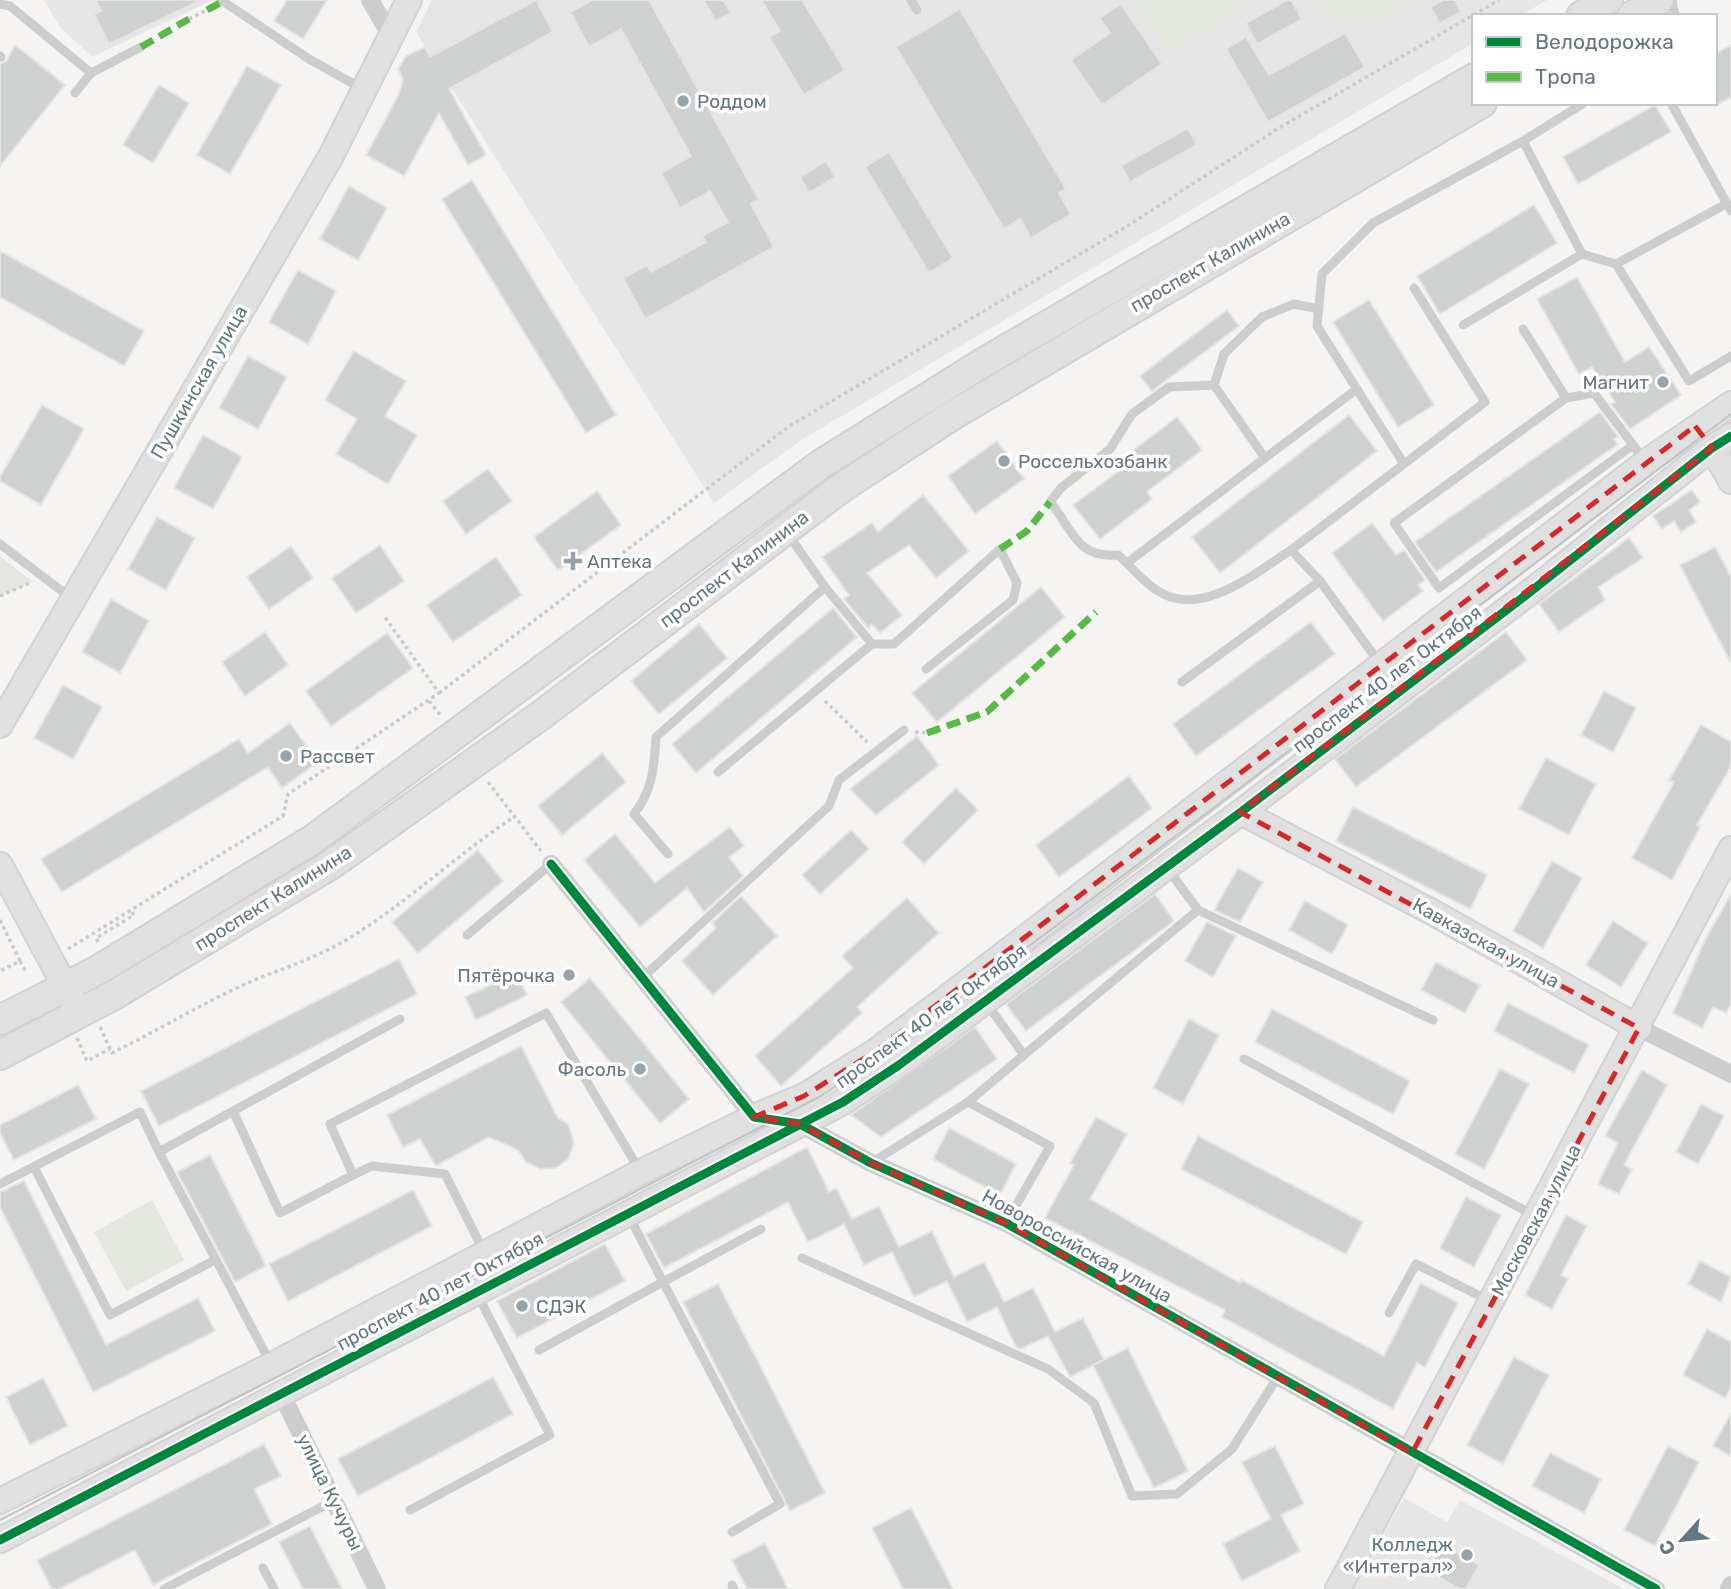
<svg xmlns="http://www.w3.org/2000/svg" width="1731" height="1589" viewBox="0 0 1731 1589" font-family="Rubik,sans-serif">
<rect width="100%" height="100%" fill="#f5f4f2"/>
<g fill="#e5e6e5">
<path d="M 44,0 L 213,0 L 92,57 L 61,28 Z"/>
<path d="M 432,0 L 1547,0 L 1520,16 L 1474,16 L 1474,43 L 801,440 L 714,503 L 416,32 Z"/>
<path d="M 1404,1498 L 1447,1522 L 1460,1500 L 1624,1589 L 1353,1589 Z"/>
</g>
<g fill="#e4e7e0">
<path d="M 1130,0 L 1263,0 L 1170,55 Z"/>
<path d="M 1311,0 L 1424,0 L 1380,28 L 1327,24 Z"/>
<path d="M 0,556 L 33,582 L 0,596 Z"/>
<path d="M 152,1200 L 184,1260 L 126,1291 L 94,1232 Z"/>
</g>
<g fill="#cfd0d0" stroke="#e4e4e2" stroke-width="2">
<path d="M 96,0 L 201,0 L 109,44 L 94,14 L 101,11 Z"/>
<path d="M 287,0 L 327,0 L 303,39 L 274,21 Z"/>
<path d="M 536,0 L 553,32 L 449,89 L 486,155 L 468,165 L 439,113 L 404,176 L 366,155 L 398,96 L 403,80 L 398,69 L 406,56 L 425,47 L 430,57 Z"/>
<path d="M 592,0 L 649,0 L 759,200 L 751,204 L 774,247 L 645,319 L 623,278 L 647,265 L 651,272 L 706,242 L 702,236 L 728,222 L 710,191 L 680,208 L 661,173 L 691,156 L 621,29 L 589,47 L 570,12 Z"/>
<path d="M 703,0 L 723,0 L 731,13 L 716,21 Z"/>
<path d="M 761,0 L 802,0 L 845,70 L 804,95 L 769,37 L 780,31 Z"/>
<path d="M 1287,0 L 1291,0 L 1302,19 L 1257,44 L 1246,23 Z"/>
<path d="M 1443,0 L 1455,0 L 1461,12 L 1440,23 L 1430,7 Z"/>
<path d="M 1121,4 L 1162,64 L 1102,105 L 1071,60 L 1110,33 L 1100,18 Z"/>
<path d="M 960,9 L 1066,189 L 1059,193 L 1071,214 L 1031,238 L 1020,219 L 1004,229 L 896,47 Z"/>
<path d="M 1345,33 L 1365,67 L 1268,122 L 1226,49 L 1246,37 L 1269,75 Z"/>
<path d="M 15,45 L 65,85 L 0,166 L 0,64 L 6,61 Z"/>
<path d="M 1731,45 L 1731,97 L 1715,106 L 1715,54 Z"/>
<path d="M 247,66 L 281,85 L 230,174 L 197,155 Z"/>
<path d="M 159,85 L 189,103 L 153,163 L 123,145 Z"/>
<path d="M 1655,105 L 1671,132 L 1578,184 L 1563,157 Z"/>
<path d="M 1188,128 L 1197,145 L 1130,182 L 1121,166 Z"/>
<path d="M 889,152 L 953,258 L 929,273 L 865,167 Z"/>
<path d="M 826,161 L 835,177 L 809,193 L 800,177 Z"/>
<path d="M 472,180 L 616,415 L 586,433 L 442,199 Z"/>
<path d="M 349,186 L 387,208 L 358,260 L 320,239 Z"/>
<path d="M 1534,205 L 1557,243 L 1440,314 L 1417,276 Z"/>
<path d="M 0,251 L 144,331 L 124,366 L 0,297 Z"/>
<path d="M 298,270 L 336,291 L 308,344 L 269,322 Z"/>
<path d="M 1577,277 L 1625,362 L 1649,347 L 1681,395 L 1630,429 L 1611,404 L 1615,402 L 1592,367 L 1579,374 L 1537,299 Z"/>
<path d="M 1369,300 L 1434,405 L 1398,427 L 1333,322 Z"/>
<path d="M 1227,310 L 1239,326 L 1152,391 L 1140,376 Z"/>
<path d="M 354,351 L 406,381 L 385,416 L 417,435 L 388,484 L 336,454 L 357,419 L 325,400 Z"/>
<path d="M 248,356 L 287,377 L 258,429 L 219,408 Z"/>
<path d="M 42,405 L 84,429 L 41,505 L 0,481 L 0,477 Z"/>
<path d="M 1600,412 L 1618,437 L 1614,439 L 1618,444 L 1436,572 L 1415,542 Z"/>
<path d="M 1349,415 L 1377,451 L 1220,573 L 1192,537 Z"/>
<path d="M 1177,417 L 1202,450 L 1147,492 L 1152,499 L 1100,539 L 1073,505 L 1131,462 L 1126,456 Z"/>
<path d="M 203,435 L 242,457 L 213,509 L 174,488 Z"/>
<path d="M 997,441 L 1024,479 L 975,514 L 948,476 Z"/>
<path d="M 488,469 L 512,501 L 466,534 L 443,501 Z"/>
<path d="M 1692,490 L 1700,502 L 1689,510 L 1696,522 L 1681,532 L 1674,521 L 1662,529 L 1653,516 Z"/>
<path d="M 597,491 L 621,525 L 558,570 L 534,537 Z"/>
<path d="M 923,495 L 969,551 L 936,578 L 909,545 L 867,573 L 902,615 L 880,633 L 872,624 L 868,628 L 844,599 L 849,595 L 822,557 L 872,523 L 878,532 Z"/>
<path d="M 157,517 L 195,538 L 166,590 L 128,569 Z"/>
<path d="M 1372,523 L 1396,555 L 1404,550 L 1425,580 L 1418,585 L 1423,591 L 1383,621 L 1332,553 Z"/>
<path d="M 1629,538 L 1643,558 L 1598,587 L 1605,600 L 1559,632 L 1539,604 Z"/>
<path d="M 380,545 L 404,581 L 356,613 L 332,578 Z"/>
<path d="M 291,546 L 313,578 L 269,609 L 247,577 Z"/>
<path d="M 1715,547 L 1731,577 L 1731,663 L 1680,565 Z"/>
<path d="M 496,557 L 522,595 L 453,642 L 427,605 Z"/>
<path d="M 1041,587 L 1065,617 L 937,722 L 912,693 Z"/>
<path d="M 111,599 L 149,621 L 120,673 L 82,652 Z"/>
<path d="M 833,608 L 857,637 L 696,773 L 672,744 Z"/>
<path d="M 1311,622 L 1335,654 L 1196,756 L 1173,724 Z"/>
<path d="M 699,624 L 727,658 L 659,714 L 631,681 Z"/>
<path d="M 265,632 L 288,665 L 245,696 L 222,662 Z"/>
<path d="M 1506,632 L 1527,660 L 1356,787 L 1335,759 Z"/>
<path d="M 387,633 L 413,668 L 331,726 L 306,691 Z"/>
<path d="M 63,685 L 102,707 L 73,759 L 34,738 Z"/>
<path d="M 1604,691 L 1636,708 L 1613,752 L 1581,735 Z"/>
<path d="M 290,723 L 318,762 L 282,788 L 268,767 L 62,892 L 41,859 L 239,739 L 248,753 Z"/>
<path d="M 1701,725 L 1731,742 L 1731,766 L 1697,825 L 1700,827 L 1672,880 L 1632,858 L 1674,782 L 1669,780 Z"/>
<path d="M 917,736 L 939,765 L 876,815 L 850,789 Z"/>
<path d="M 602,753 L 626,782 L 562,835 L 538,806 Z"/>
<path d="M 1546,758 L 1596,784 L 1569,835 L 1519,809 Z"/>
<path d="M 1129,776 L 1152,808 L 1059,877 L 1036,845 Z"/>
<path d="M 956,788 L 978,810 L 924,864 L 902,842 Z"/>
<path d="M 1353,807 L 1487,875 L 1470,909 L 1336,841 Z"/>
<path d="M 730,827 L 744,846 L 729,857 L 743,876 L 704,912 L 687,888 L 640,927 L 584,860 L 615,834 L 655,883 Z"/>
<path d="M 851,830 L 869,849 L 820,894 L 802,875 Z"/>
<path d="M 478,850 L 503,881 L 418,953 L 392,922 Z"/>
<path d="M 1552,861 L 1582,878 L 1543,948 L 1513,931 Z"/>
<path d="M 1238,868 L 1263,882 L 1240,922 L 1214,910 Z"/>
<path d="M 1155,894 L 1174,921 L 1026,1031 L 1006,1004 Z"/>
<path d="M 1731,894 L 1731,1004 L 1726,1013 L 1713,1007 L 1702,1028 L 1673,1013 L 1705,940 Z"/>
<path d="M 741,896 L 777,936 L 713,995 L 682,961 L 716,928 L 712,923 Z"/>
<path d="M 907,898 L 939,933 L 857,1007 L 862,1013 L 781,1086 L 755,1056 L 853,968 L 842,956 Z"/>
<path d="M 1305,901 L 1348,925 L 1332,954 L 1289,930 Z"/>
<path d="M 1613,921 L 1648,943 L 1621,987 L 1586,965 Z"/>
<path d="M 1207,922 L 1236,936 L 1213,977 L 1185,961 Z"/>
<path d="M 399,959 L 417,994 L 159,1126 L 141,1091 Z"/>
<path d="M 1436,962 L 1480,985 L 1465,1013 L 1421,990 Z"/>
<path d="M 516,973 L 527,995 L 476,1020 L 465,997 Z"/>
<path d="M 590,978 L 689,1099 L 660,1123 L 561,1002 Z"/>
<path d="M 1508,1003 L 1589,1045 L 1574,1073 L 1494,1031 Z"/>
<path d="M 1272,1009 L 1410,1081 L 1393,1114 L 1255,1042 Z"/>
<path d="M 1189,1019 L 1219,1035 L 1183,1104 L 1153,1088 Z"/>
<path d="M 975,1027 L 997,1059 L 881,1137 L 851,1115 Z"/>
<path d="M 521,1046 L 558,1118 L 568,1124 L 574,1143 L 568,1159 L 556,1168 L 540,1169 L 526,1162 L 518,1150 L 489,1137 L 436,1166 L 420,1139 L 403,1147 L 387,1115 Z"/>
<path d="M 1500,1069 L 1529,1084 L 1484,1169 L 1455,1154 Z"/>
<path d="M 1642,1070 L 1667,1085 L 1624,1165 L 1632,1169 L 1619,1194 L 1598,1184 L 1618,1143 L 1605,1136 Z"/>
<path d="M 78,1085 L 96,1119 L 14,1160 L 0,1133 L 0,1125 Z"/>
<path d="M 1701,1104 L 1724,1116 L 1698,1164 L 1676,1152 Z"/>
<path d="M 1096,1117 L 1127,1134 L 1090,1199 L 1240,1283 L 1241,1280 L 1384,1356 L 1421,1283 L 1458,1303 L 1425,1367 L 1417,1363 L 1393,1409 L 1222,1317 L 1225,1310 L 1045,1218 L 1074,1165 L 1070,1163 Z"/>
<path d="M 949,1128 L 1016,1164 L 1000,1195 L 933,1159 Z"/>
<path d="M 1198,1136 L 1363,1222 L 1346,1254 L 1181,1169 Z"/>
<path d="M 807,1147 L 829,1192 L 836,1188 L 852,1219 L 879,1206 L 899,1247 L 932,1231 L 954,1277 L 984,1262 L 1004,1302 L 1033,1288 L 1055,1332 L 1083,1318 L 1104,1360 L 1070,1377 L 1048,1336 L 1021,1349 L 1016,1347 L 997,1307 L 967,1322 L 947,1281 L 914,1297 L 892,1252 L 864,1265 L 844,1224 L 808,1242 L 788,1202 L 664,1268 L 646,1234 Z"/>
<path d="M 210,1155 L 266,1266 L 235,1282 L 177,1172 Z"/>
<path d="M 24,1181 L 106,1345 L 198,1298 L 215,1331 L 93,1392 L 0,1207 L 0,1192 Z"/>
<path d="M 413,1190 L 432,1226 L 288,1301 L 269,1264 Z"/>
<path d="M 1466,1197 L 1501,1215 L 1474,1267 L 1440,1248 Z"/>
<path d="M 1566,1215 L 1587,1226 L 1561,1275 L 1568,1279 L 1552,1309 L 1525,1295 Z"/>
<path d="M 605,1244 L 625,1281 L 517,1338 L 497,1301 Z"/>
<path d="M 1700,1261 L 1731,1277 L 1721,1302 L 1688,1284 Z"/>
<path d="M 718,1284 L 825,1493 L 790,1511 L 683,1302 Z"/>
<path d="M 1707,1329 L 1731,1342 L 1731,1387 L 1725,1398 L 1683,1375 Z"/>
<path d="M 1128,1348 L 1188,1471 L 1154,1488 L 1093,1365 Z"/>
<path d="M 1514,1357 L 1549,1375 L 1503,1464 L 1467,1445 Z"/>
<path d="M 493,1377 L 513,1414 L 358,1496 L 338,1459 Z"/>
<path d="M 43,1378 L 68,1426 L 30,1445 L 6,1397 Z"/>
<path d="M 1731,1413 L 1731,1456 L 1713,1446 Z"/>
<path d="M 264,1444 L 281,1476 L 254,1489 L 272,1524 L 153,1585 L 135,1550 L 59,1589 L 52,1589 L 37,1560 Z"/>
<path d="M 1275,1446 L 1304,1504 L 1281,1515 L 1300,1551 L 1242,1581 L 1223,1544 L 1271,1519 L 1242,1462 Z"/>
<path d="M 1668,1446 L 1699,1462 L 1655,1546 L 1624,1530 Z"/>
<path d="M 1550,1453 L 1601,1479 L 1584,1513 L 1532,1486 Z"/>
<path d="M 911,1508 L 953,1589 L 903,1589 L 872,1528 Z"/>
<path d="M 310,1526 L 342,1589 L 303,1589 L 279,1542 Z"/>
<path d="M 765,1543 L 788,1589 L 747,1589 L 732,1560 Z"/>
<path d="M 1443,1544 L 1479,1565 L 1466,1589 L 1459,1589 L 1428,1571 Z"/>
</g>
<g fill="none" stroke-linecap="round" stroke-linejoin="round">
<g stroke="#d1d2d2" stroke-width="28">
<g id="secondary">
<path d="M 1712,448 L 1731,481"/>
<path d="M 0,725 L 331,156 L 409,0"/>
<path d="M 1241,812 L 1432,912 L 1639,1028"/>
<path d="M 0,865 L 74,1003"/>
<path d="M 0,1501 L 272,1365 L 641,1172 L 754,1117 L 804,1096 L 876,1051 L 952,994 L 1646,462 L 1731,404"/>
<path d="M 0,1540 L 843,1102 L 899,1065 L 1241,812 L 1530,592 L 1712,448 L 1731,436"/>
<path d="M 1338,1589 L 1731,849"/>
</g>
</g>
<g stroke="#d1d1d1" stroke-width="32">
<g id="primary">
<path d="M 1581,16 L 1608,0"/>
<path d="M 1632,16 L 1659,0"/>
<path d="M 0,1020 L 98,970 L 312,840 L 821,464 L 984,362 L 1474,78"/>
<path d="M 0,1055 L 114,995 L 332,864 L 540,716 L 844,486 L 953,415 L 1482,103"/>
</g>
</g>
<g stroke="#cacacb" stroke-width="3.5" stroke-dasharray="3.5 3.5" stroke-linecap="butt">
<path d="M 189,19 L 207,10"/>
<path d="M 0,596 L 30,583"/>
<path d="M 439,693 L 788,427 L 1129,225 L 1279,128 L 1499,0"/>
<path d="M 429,701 L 441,716"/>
<path d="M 825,701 L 867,742"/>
<path d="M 915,732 L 927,733"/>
<path d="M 488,782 L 541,851"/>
<path d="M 0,920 L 20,961 L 0,971"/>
<path d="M 98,942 L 96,938 L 134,915 L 131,911"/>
<path d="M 68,949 L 283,816 L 288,794 L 439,693 L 384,616"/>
<path d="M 20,961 L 26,972"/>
<path d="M 100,1027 L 112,1053 C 161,1029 209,999 259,978 C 291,966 322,955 351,937 C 409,901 458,854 514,817"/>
<path d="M 77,1038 L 87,1061 L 110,1049"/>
</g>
<g stroke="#cccece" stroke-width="9">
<path d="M 221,0 L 309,59 L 361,88"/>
<path d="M 911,0 L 917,10"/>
<path d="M 1672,0 L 1675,16"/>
<path d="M 0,4 L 10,6 L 91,73 L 75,93"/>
<path d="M 0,56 L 1,57"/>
<path d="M 91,73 L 141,47"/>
<path d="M 1671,103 L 1731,211"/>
<path d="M 1582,254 L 1616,264 L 1726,204"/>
<path d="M 1616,264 L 1689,381 L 1731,356"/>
<path d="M 1463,325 L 1582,254 L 1523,141"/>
<path d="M 1523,329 L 1566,398 L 1594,393 L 1645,461"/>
<path d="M 1214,385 L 1224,354 L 1262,317 L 1294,304 L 1319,309"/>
<path d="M 1566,398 L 1394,523 L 1439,588 L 1633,445"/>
<path d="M 1265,458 L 1357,389"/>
<path d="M 1404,464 L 1485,402 L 1414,288"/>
<path d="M 788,534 L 825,587 L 872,644"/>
<path d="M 0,544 L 71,598"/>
<path d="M 1291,550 L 1404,464 L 1317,326 L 1322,274 L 1373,223 L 1523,141 L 1584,103"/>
<path d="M 1127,563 L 1265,458 L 1214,385 L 1169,387 L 1132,414 L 1110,449 L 1061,488 L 1050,502 C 1073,529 1075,558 1118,555 C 1131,566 1143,582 1158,591 C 1201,619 1255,573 1291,550 L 1320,581 L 1381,665"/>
<path d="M 1182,682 L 1320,581"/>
<path d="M 718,772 L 872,644 L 894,644 L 1000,549 L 1017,583 L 1013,600 L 926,669"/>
<path d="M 668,854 L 634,814 C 653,790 654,767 656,737 L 825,587"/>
<path d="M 1198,910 L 1433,1020"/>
<path d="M 467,935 L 551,864"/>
<path d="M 642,978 L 829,806 L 839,780 L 904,730"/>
<path d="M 1024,1055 L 1198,910 L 1167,868"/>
<path d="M 1244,1059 L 1535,1216"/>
<path d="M 968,1102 L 1050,1146 L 1006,1223"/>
<path d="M 234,1113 L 280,1213 L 353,1175"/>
<path d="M 871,1163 L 968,1102 L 1024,1055 L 987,1004"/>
<path d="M 34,1167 L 110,1315 L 215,1260"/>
<path d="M 0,1184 L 140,1112 L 159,1152"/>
<path d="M 629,1216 L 663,1282 L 761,1229"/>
<path d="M 484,1252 L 445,1174 L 372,1166 L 353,1175 L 330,1124 L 546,1013 L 640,1171"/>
<path d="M 802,1258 L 1048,1369 L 1094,1403 L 1132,1496 L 1177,1494 L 1232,1449 L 1277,1378"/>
<path d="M 1389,1313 L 1416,1264 L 1488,1300"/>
<path d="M 539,1350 L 663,1282 L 780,1504 L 732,1532"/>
<path d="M 271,1364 L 159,1152 L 400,1019"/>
<path d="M 410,1510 L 550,1435 L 477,1294"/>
<path d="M 263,1568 L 274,1589"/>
<path d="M 732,1585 L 734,1589"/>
<path d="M 164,1589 L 335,1500"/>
</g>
<g stroke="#cccece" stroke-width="18">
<path d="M 370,0 L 391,36"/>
<path d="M 551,864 L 754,1117 L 800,1124 L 871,1163 L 1006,1223 L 1656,1589"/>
<path d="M 1639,1028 L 1731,1074"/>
<path d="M 282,1395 L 377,1589"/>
<path d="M 1729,1589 L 1731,1585"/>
</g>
<use href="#secondary" stroke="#e0e0e1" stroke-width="24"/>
<use href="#primary" stroke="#e0e0e1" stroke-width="28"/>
<path stroke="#c2c4c4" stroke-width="2" d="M 0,1520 L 819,1097 L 886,1053 L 1220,803 L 1731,414"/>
<g stroke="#58b947" stroke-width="7" stroke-dasharray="14 7" stroke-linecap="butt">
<path d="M 207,10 L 222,2"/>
<path d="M 141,47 L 189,19"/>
<path d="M 1000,549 L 1027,531 L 1050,502"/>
<path d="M 927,733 L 987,712 L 1096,612"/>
</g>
<g stroke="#fff" stroke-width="13">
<g id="cycleway">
<path d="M 551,864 L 754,1117 L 800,1124 L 871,1163 L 1006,1223 L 1656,1589"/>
<path d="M 0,1540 L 843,1102 L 899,1065 L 1241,812 L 1530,592 L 1712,448 L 1731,436"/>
</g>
</g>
<use href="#cycleway" stroke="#00873e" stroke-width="9"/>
</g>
<path fill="none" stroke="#d62828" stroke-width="5" stroke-dasharray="14 9" stroke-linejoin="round" d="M 1695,426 L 1712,448 L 1240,812 L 1639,1028 L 1412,1453 L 1006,1223 L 871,1163 L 800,1124 L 754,1117 L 804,1096 L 876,1051 Z"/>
<g fill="#96a3aa" stroke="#fff" stroke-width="2.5">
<circle cx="683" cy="101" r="7"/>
<circle cx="1663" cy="382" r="7"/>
<circle cx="1004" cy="461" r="7"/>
<path d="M569.5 550.5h7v7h7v7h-7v7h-7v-7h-7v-7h7z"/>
<circle cx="286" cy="756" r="7"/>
<circle cx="569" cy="975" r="7"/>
<circle cx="640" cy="1069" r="7"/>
<circle cx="522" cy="1306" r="7"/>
<circle cx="1467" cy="1555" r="7"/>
</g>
<g text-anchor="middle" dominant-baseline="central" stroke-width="7" stroke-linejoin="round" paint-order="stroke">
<g font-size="19" fill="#637784" stroke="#fff" text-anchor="start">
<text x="697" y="101">Роддом</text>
<text x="1649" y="382" text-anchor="end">Магнит</text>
<text x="1018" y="461">Россельхозбанк</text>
<text x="587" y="561">Аптека</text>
<text x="300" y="756">Рассвет</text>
<text x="555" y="975" text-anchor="end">Пятёрочка</text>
<text x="626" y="1069" text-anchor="end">Фасоль</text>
<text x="536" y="1306">СДЭК</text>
<text x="1453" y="1544" text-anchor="end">Колледж<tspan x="1453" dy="22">«Интеграл»</tspan></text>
</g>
<g font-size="19" fill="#637784" stroke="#fff">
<text transform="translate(1210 262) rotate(-30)">проспект Калинина</text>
<text transform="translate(199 382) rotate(-60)">Пушкинская улица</text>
<text transform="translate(734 569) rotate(-37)">проспект Калинина</text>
<text transform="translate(1387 679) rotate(-37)">проспект 40 лет Октября</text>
<text transform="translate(273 898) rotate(-32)">проспект Калинина</text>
<text transform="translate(1486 943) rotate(29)">Кавказская улица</text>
<text transform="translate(931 1016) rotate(-36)">проспект 40 лет Октября</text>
<text transform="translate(1536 1220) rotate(-62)">Московская улица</text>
<text transform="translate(1077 1246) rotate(29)">Новороссийская улица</text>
<text transform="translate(440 1291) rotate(-28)">проспект 40 лет Октября</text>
<text transform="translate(330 1492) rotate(64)">улица Кучуры</text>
</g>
</g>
<rect x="1472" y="14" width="245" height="91" fill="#ffffff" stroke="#c1c9ce" stroke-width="2"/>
<rect x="1486" y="37" width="35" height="10" fill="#00873e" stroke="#c1c9ce" stroke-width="2"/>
<text x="1535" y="49" font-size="21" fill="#637784">Велодорожка</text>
<rect x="1486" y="72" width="35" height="10" fill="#58b947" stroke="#c1c9ce" stroke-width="2"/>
<text x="1535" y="84" font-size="21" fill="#637784">Тропа</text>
<g transform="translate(1682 1540) rotate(243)" stroke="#ffffff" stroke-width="5" paint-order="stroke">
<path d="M0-5L12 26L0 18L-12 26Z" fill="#637784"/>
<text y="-10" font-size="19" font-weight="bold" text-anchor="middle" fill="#637784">С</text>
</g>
</svg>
